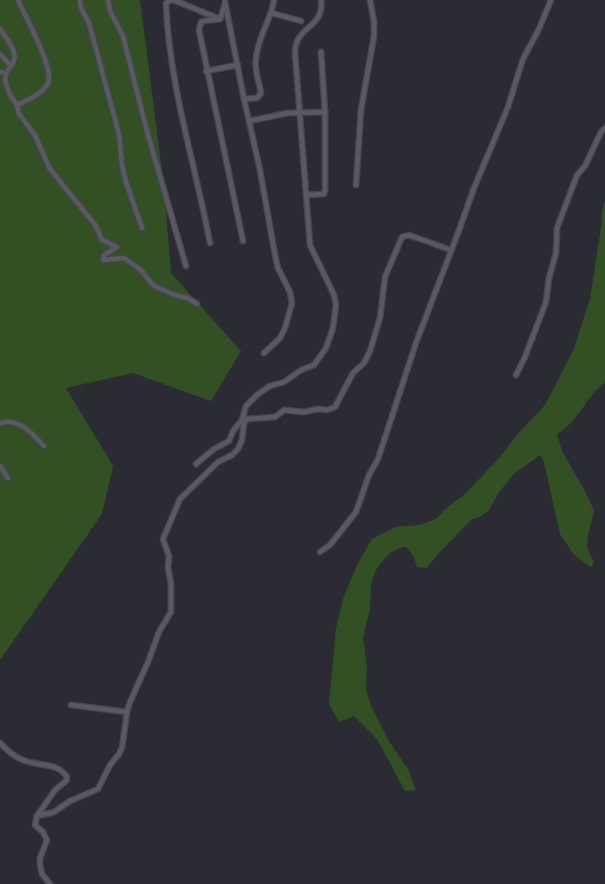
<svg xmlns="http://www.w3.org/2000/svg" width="605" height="884" viewBox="0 0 605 884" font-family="'Exo 2',sans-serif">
<rect width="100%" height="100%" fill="#2b2c33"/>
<g fill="#325024">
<path d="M 0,0 L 140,0 L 164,187 L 171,273 L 241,351 L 211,401 L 133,373 L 66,388 L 113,466 L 102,514 L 0,660 Z"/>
<path d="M 605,202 L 605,382 C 592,392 585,406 575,418 C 570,425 564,429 557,434 L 562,451 L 587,495 L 594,511 L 588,535 L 587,548 L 594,562 L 591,567 L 574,555 L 560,534 L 544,462 L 540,455 L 515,473 L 499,492 L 489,510 L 480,517 L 472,519 L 439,553 L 427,568 L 417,567 L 414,557 L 406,547 L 402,547 L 390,553 L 377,568 L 371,584 L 370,610 L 363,637 L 367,668 L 366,689 L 371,706 L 390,743 L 408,769 L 416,790 L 405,791 L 377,739 L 354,716 L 339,722 L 329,704 L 336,628 L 344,596 L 357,565 L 372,539 L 395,527 L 420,525 L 436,519 L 445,509 L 464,495 L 500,457 L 516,436 L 545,405 L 573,351 L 590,299 L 600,234 L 603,206 Z"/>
</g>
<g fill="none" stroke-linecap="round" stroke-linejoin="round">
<g stroke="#46474c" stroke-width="7">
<g id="minor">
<path d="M 80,0 L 81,8 L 89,23 L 119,134 L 122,165 L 126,182 L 142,228"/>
<path d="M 108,0 L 110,11 L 123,36 L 148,135 L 186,266"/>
<path d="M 225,2 L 244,99 L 260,170 L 275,255 L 278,268 L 290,292 L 292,303 L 285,328 L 280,338 L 264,353"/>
<path d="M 225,4 L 220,19 C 213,21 208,19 201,22 L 199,30 L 243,241"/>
<path d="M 272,13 L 301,21"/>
<path d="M 0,29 C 7,40 21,54 11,66"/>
<path d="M 0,54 L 11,66 L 6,73"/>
<path d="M 206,71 L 238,65"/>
<path d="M 0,72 L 6,73 L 5,80 L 9,93 L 17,105 L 19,114 L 35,135 L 50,169 L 96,226 L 102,240 L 117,247 L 104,255 L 103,260 L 124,258 L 141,270 L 152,284 L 158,288 L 178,296 L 188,298 L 197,304"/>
<path d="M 244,99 L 257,98 L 261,93 C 259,81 254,70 256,58 C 258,37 271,20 274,0"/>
<path d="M 17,105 C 27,100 43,94 48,83 C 54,66 25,17 18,0"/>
<path d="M 249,121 L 288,113 L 325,112"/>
<path d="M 356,185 L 361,110 L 374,36 L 374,21 L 370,0"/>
<path d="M 306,195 L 324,194 L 325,191 L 325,112 L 321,52"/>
<path d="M 210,243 C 195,163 169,85 166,3 L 170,0 L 176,1 L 220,19"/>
<path d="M 516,375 L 525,357 L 546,302 L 549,278 L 556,253 L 557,228 L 566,204 L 577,175 L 585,166 L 601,132 L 605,128"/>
<path d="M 0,423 C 21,418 31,433 44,446"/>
<path d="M 196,464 L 214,449 L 229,441 L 233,431 L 242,420 L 246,406 L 258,394 L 270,386 L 284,382 L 301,370 L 314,365 L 326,348 L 333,328 L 336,305 L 334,295 L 310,245 L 295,52 C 295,26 325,28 321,0"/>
<path d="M 0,466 L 8,478"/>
<path d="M 320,552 L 330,545 L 356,512 L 369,475 L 378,459 L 416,343 L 458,233 L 474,188 L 508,107 L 523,59 L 539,29 L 551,0"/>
<path d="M 71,705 L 127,712"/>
<path d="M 0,743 C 7,750 14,757 23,760 C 39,767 56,761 67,777 L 66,781 L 55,790 L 37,816 L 54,812 L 70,801 L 98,789 L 110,765 L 119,754 L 122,748 L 127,712 L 130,702 L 148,662 L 159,632 L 171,612 L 171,584 L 168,568 L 169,556 L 163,539 L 180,499 L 218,462 L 232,455 L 238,449 L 242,440 L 244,423 L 247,419 L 275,417 L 284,410 L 304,412 L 318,409 L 327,410 L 335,407 L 353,373 L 364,363 L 370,351 L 380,318 L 385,277 L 402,237 L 409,235 L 451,250"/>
<path d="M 37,816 L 35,825 L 43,832 L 47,840 L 40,858 L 40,865 L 42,874 L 50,884"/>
</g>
</g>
<use href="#minor" stroke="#595961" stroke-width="4.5"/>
</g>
</svg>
